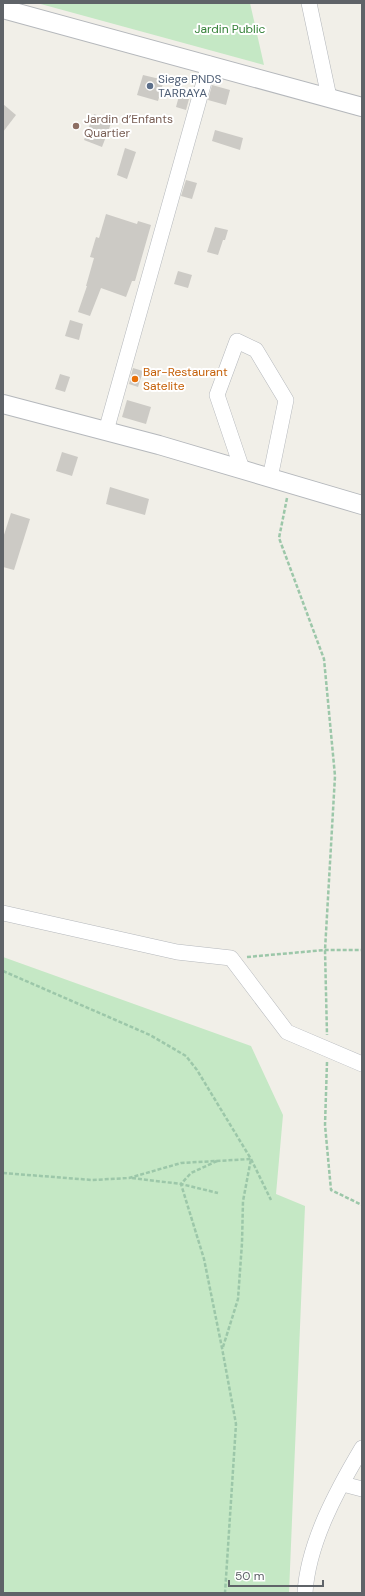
<svg xmlns="http://www.w3.org/2000/svg" width="365" height="1596" viewBox="0 0 365 1596" font-family="'DM Sans',sans-serif">
<rect width="100%" height="100%" fill="#f1efe8"/>
<g fill="#c5e8c5">
<path d="M 37,3 L 250,3 L 264,65 Z"/>
<path d="M 3,957 L 251,1046 L 283,1115 L 276,1194 L 305,1206 L 289,1593 L 3,1593 Z"/>
</g>
<g fill="#cccac5">
<path d="M 143,75 L 164,80 L 158,101 L 137,95 Z"/>
<path d="M 212,85 L 230,90 L 226,105 L 208,100 Z"/>
<path d="M 179,96 L 189,99 L 186,110 L 176,107 Z"/>
<path d="M 3,104 L 16,115 L 3,132 Z"/>
<path d="M 94,114 L 112,121 L 102,147 L 84,140 Z"/>
<path d="M 215,130 L 243,138 L 240,150 L 212,141 Z"/>
<path d="M 125,148 L 136,152 L 127,179 L 117,175 Z"/>
<path d="M 186,180 L 197,183 L 192,199 L 181,196 Z"/>
<path d="M 106,214 L 137,224 L 138,221 L 151,225 L 135,281 L 132,281 L 126,297 L 101,288 L 90,316 L 78,312 L 87,286 L 86,286 L 94,258 L 90,257 L 96,237 L 99,238 Z"/>
<path d="M 215,227 L 228,230 L 225,240 L 223,240 L 218,255 L 207,252 Z"/>
<path d="M 178,271 L 192,275 L 188,288 L 174,284 Z"/>
<path d="M 70,320 L 83,324 L 79,340 L 65,336 Z"/>
<path d="M 133,368 L 143,371 L 138,387 L 129,384 Z"/>
<path d="M 60,374 L 70,377 L 65,392 L 55,389 Z"/>
<path d="M 127,400 L 151,407 L 146,424 L 122,417 Z"/>
<path d="M 62,452 L 78,457 L 72,476 L 56,471 Z"/>
<path d="M 110,487 L 149,499 L 145,515 L 106,504 Z"/>
<path d="M 11,513 L 30,519 L 14,570 L 3,567 L 3,538 Z"/>
</g>
<g fill="none" stroke-linecap="round" stroke-linejoin="round">
<g stroke="#b5b8bc" stroke-width="16">
<g id="minor">
<path d="M 309,3 L 329,97"/>
<path d="M 106,431 L 209,64"/>
<path d="M 242,469 L 217,395 L 237,341 L 256,350 L 286,400 L 270,478"/>
<path d="M 3,913 L 177,952 L 231,958 L 287,1032 L 362,1064"/>
<path d="M 343,1484 L 362,1489"/>
<path d="M 305,1593 C 308,1543 337,1490 362,1448"/>
</g>
</g>
<g stroke="#b5b8bc" stroke-width="20">
<g id="tertiary">
<path d="M 3,9 L 362,107"/>
<path d="M 3,404 L 159,445 L 362,505"/>
</g>
</g>
<g stroke="#9cc7a9" stroke-width="2.5" stroke-dasharray="4 2" stroke-linecap="butt">
<path d="M 287,498 L 279,538 L 324,659 L 335,776 L 325,950 L 327,1035"/>
<path d="M 247,957 L 325,950 L 362,950"/>
<path d="M 3,971 L 150,1035 L 186,1056 L 197,1070 L 251,1159 L 271,1200"/>
<path d="M 327,1062 L 325,1125 L 331,1190 L 362,1205"/>
<path d="M 217,1161 L 191,1173 L 181,1184 L 204,1259 L 222,1348 L 236,1424 L 225,1593"/>
<path d="M 3,1173 L 92,1180 L 129,1178 L 181,1163 L 251,1159 L 243,1201 L 242,1243 L 238,1299 L 223,1347"/>
<path d="M 132,1178 L 181,1184 L 218,1193"/>
</g>
<use href="#minor" stroke="#fff" stroke-width="15"/>
<use href="#tertiary" stroke="#fff" stroke-width="18"/>
</g>
<circle fill="#5c6f8a" stroke="#fff" stroke-width="1.5" cx="150" cy="86" r="4"/>
<circle fill="#8d6e63" stroke="#fff" stroke-width="1.5" cx="76" cy="126" r="4"/>
<circle fill="#e8710a" stroke="#fff" stroke-width="1.5" cx="135" cy="379" r="4"/>
<g text-anchor="middle" dominant-baseline="central" stroke-width="4" stroke-linejoin="round" paint-order="stroke">
<g font-size="12" fill="#348238" stroke="#fff">
<text x="230" y="29">Jardin Public</text>
</g>
<g font-size="12" fill="#4e5e75" stroke="#fff" text-anchor="start">
<text x="158" y="79">Siege PNDS<tspan x="158" dy="14">TARRAYA</tspan></text>
</g>
<g font-size="12" fill="#785e54" stroke="#fff" text-anchor="start">
<text x="84" y="119">Jardin d’Enfants<tspan x="84" dy="14">Quartier</tspan></text>
</g>
<g font-size="12" fill="#c56008" stroke="#fff" text-anchor="start">
<text x="143" y="372">Bar-Restaurant<tspan x="143" dy="14">Satelite</tspan></text>
</g>
</g>
<rect width="365" height="1596" fill="none" stroke="#5f6368" stroke-width="8"/>
<path d="M229 1580v6h94v-6" fill="none" stroke="#5f6368" stroke-width="2"/>
<text x="235" y="1580" font-size="12" fill="#5f6368" stroke="#ffffff" stroke-width="3" paint-order="stroke">50 m</text>
</svg>
